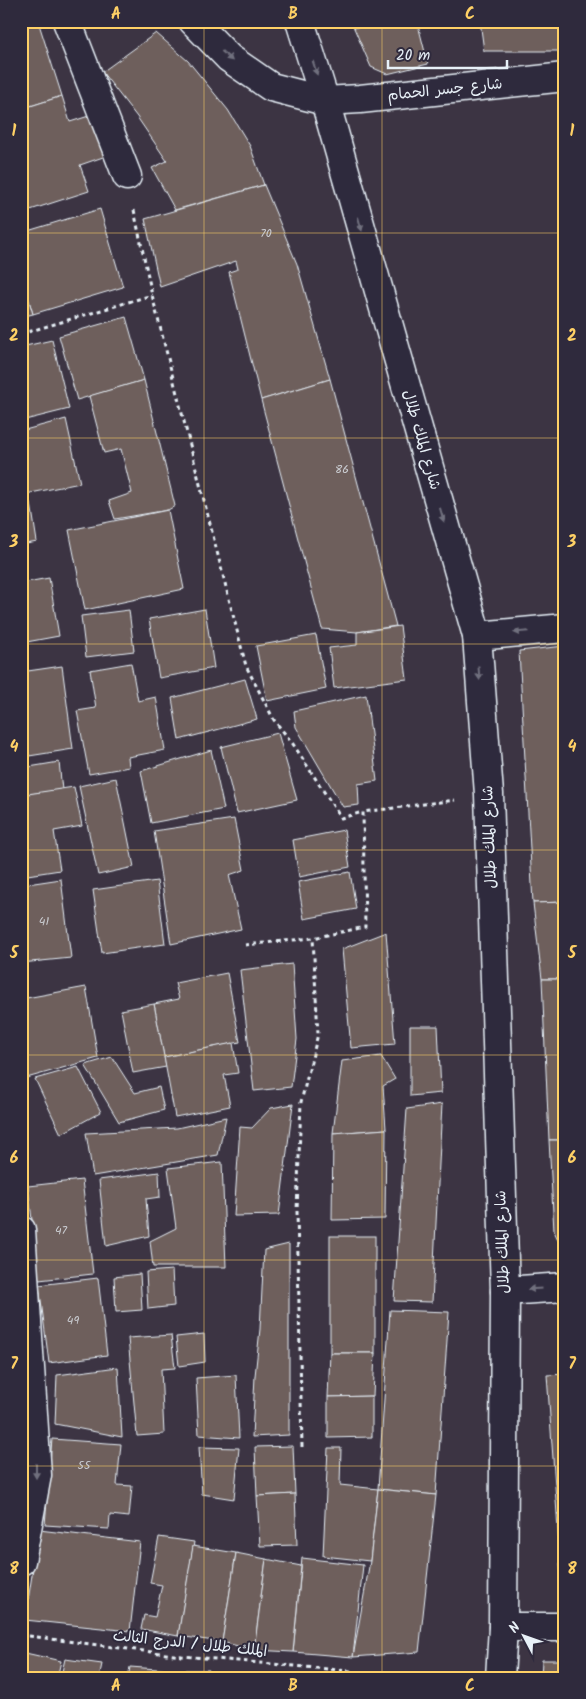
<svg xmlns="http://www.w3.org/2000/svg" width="586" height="1699" viewBox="0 0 586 1699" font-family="Kalam,'Playpen Sans Arabic',sans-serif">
<rect width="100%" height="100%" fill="#3c3443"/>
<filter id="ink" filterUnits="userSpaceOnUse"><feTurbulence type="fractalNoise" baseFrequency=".02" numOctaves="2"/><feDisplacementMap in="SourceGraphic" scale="10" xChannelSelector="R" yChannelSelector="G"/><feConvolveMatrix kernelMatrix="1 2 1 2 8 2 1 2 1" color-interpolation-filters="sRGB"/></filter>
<g filter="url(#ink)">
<g fill="#6e5e5c" stroke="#e8f1f8">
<path d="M 21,21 L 38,21 L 62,96 L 21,109 Z"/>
<path d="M 352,21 L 377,21 L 354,28 Z"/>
<path d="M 377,21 L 417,21 L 428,64 L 387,74 L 371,67 L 354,28 Z"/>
<path d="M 480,21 L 565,21 L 565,51 L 484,51 Z"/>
<path d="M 156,33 L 188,61 L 228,110 L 250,146 L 264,185 L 175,210 L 152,168 L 167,161 L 137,117 L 102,72 Z"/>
<path d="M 62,96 L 70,122 L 92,115 L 106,156 L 80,165 L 89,191 L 21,213 L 21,109 Z"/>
<path d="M 264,185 L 297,264 L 330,379 L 261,400 L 229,272 L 238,269 L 236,261 L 160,287 L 145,219 Z"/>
<path d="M 100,209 L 123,287 L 33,314 L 21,274 L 21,233 Z"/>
<path d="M 21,274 L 33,314 L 21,317 Z"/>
<path d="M 126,317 L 144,380 L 77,400 L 59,336 Z"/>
<path d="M 52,340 L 69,409 L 21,421 L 21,347 Z"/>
<path d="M 330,379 L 396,626 L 357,632 L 322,629 L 261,400 Z"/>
<path d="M 144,380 L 175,506 L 168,510 L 115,519 L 109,501 L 132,493 L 121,449 L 104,453 L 89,396 Z"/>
<path d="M 66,419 L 80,483 L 21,495 L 21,431 Z"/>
<path d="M 31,503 L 37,542 L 21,545 L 21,505 Z"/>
<path d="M 168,510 L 184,589 L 85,610 L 69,530 Z"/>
<path d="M 49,578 L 59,636 L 21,643 L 21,583 Z"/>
<path d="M 205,609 L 214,668 L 159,678 L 149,619 Z"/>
<path d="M 129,610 L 134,651 L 86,657 L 81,616 Z"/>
<path d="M 400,626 L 407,679 L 334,688 L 329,648 L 357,645 L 357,632 Z"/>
<path d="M 316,635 L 326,689 L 267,701 L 256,646 Z"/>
<path d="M 565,646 L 565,902 L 533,903 L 519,651 Z"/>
<path d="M 131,663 L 138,701 L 156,697 L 165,750 L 128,757 L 129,767 L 89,774 L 77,711 L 96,708 L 90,670 Z"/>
<path d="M 62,666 L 73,749 L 29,756 L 24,718 L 21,718 L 21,672 Z"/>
<path d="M 245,679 L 257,719 L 179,740 L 172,698 Z"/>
<path d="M 366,695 L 377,781 L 358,784 L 359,805 L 343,807 L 296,727 L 294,711 Z"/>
<path d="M 21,724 L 23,724 L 29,767 L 59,762 L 62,790 L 21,795 Z"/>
<path d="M 278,733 L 297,800 L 237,813 L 221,747 Z"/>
<path d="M 211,750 L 224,809 L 151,823 L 141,771 Z"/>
<path d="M 116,778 L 134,867 L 98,875 L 79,786 Z"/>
<path d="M 74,787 L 82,826 L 54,831 L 60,870 L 21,876 L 21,795 Z"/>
<path d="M 234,819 L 244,870 L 229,875 L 241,929 L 171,944 L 154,831 Z"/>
<path d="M 344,830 L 350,867 L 299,877 L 293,840 Z"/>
<path d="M 350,872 L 356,909 L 304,919 L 298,882 Z"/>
<path d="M 61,879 L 71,958 L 21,963 L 21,885 Z"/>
<path d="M 157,881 L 165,944 L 102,953 L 93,890 Z"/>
<path d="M 565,902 L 565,979 L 542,979 L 533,903 Z"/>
<path d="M 386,932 L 395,1044 L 351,1048 L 342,949 Z"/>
<path d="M 292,964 L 297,1039 L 291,1087 L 254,1091 L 240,970 Z"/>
<path d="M 227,973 L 240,1042 L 164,1057 L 154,1004 L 179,999 L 175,983 Z"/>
<path d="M 542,979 L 565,979 L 565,1140 L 549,1140 Z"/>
<path d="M 86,987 L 98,1058 L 23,1079 L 21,1068 L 21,999 Z"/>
<path d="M 154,1004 L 166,1067 L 133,1073 L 121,1010 Z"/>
<path d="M 410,1026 L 438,1026 L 441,1093 L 410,1096 Z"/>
<path d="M 233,1043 L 238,1073 L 224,1075 L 230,1106 L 175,1117 L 164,1057 Z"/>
<path d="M 381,1056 L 395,1079 L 383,1086 L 386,1129 L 333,1133 L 342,1061 Z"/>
<path d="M 112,1057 L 135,1093 L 159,1087 L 164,1110 L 119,1122 L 85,1065 Z"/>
<path d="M 78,1067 L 101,1112 L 61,1134 L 35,1079 Z"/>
<path d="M 293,1104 L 279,1215 L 234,1216 L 240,1127 L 252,1128 L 271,1108 Z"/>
<path d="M 442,1104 L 432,1302 L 394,1301 L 407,1109 Z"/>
<path d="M 226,1117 L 218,1155 L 93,1176 L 86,1133 L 177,1128 Z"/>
<path d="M 386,1129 L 385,1219 L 332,1220 L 333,1133 Z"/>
<path d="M 549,1140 L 565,1140 L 565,1255 L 554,1231 Z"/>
<path d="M 222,1162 L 226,1267 L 153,1267 L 150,1241 L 176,1228 L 168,1168 Z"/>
<path d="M 159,1172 L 160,1197 L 146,1199 L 149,1236 L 106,1246 L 99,1180 Z"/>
<path d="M 82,1180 L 93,1274 L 39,1280 L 28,1186 Z"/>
<rect x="330" y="1236" width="45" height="117"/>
<path d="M 289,1244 L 289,1435 L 252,1437 L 255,1376 L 260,1329 L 264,1250 Z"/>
<path d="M 172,1270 L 174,1306 L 148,1309 L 146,1272 Z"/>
<path d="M 140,1274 L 142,1310 L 116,1312 L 114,1277 Z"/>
<path d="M 98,1278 L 107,1355 L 49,1363 L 39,1285 Z"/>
<path d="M 390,1310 L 449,1312 L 436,1495 L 378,1489 Z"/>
<path d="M 204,1334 L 205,1362 L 179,1366 L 176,1337 Z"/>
<path d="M 171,1335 L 175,1368 L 161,1369 L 164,1434 L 137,1436 L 128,1338 Z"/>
<path d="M 330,1353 L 375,1353 L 373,1396 L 328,1397 Z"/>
<path d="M 118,1367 L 122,1437 L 55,1424 L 57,1375 Z"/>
<path d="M 565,1374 L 565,1514 L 557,1514 L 547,1375 Z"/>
<path d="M 236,1375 L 239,1438 L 199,1435 L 196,1378 Z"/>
<path d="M 372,1396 L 372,1437 L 328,1438 L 328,1397 Z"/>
<path d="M 52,1439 L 121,1444 L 117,1485 L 132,1486 L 129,1517 L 110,1515 L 109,1529 L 45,1525 Z"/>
<path d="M 293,1446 L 295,1494 L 257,1496 L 255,1447 Z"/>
<path d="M 199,1447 L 239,1448 L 234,1499 L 202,1494 Z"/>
<path d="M 328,1448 L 341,1448 L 340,1485 L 378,1489 L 370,1561 L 323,1556 Z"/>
<path d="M 378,1489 L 436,1495 L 419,1652 L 353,1657 L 370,1561 Z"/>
<path d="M 295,1494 L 297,1545 L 260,1546 L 257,1496 Z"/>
<path d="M 557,1514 L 565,1514 L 565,1613 L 563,1613 Z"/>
<path d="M 39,1530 L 140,1542 L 130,1631 L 25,1620 Z"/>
<path d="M 159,1537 L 194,1542 L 178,1636 L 141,1629 L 144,1615 L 155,1617 L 162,1585 L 150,1583 Z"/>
<path d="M 193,1546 L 236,1553 L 222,1642 L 178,1636 Z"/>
<path d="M 236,1553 L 266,1559 L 254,1650 L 222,1642 Z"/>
<path d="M 302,1558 L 363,1565 L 353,1657 L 293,1652 Z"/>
<path d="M 266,1559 L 301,1566 L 293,1652 L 254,1650 Z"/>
<path d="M 21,1652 L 61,1661 L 57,1678 L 37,1678 L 21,1674 Z"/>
<path d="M 65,1659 L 102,1664 L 99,1678 L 67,1678 L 61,1676 Z"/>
<path d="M 542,1660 L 565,1660 L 565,1678 L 541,1678 Z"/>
<path d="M 130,1667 L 185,1671 L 185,1670 L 209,1670 L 208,1678 L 128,1678 Z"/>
<path d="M 225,1673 L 253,1678 L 224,1678 Z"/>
</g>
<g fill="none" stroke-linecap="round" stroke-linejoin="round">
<g stroke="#e8f1f8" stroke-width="31">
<path id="pedestrian" d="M 503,1627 L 565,1627"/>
</g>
<g stroke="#e8f1f8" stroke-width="31">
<g id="minor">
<path d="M 67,21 L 127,176"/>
<path d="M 193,21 L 229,58 L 271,87 L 325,101 L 360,99 L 565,77"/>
<path d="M 477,636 L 565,628"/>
<path d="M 21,1230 L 37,1475 L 21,1561"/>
<path d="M 505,1291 L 565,1287"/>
</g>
</g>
<g stroke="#e8f1f8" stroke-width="31">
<path id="primary" d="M 300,21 L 325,101 L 477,636 L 489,794 L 505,1291 L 503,1627 L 500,1678"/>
</g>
<g stroke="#e8f1f8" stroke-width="3" stroke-dasharray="4 4" stroke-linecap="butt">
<path d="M 134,210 L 152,295 L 246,666 L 274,720 L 293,744 L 341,818 L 363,812"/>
<path d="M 21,334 L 152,295"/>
<path d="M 245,945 L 313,938 L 365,927 L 363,812 L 455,800"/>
<path d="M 302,1447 L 297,1211 L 301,1102 L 318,1034 L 313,938"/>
<path d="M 21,1635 L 182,1656 L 350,1671 L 350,1678"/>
</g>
<use href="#pedestrian" stroke="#2f2a3d" stroke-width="28"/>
<use href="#minor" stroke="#2f2a3d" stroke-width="28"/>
<use href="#primary" stroke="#2f2a3d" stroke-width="28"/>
</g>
<defs><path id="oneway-solid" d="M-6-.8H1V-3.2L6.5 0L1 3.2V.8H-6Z" transform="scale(1.25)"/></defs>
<g fill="#70707e">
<use href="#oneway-solid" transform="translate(227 56) rotate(42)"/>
<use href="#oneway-solid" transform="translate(315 68) rotate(72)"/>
<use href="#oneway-solid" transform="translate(360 224) rotate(74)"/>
<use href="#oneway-solid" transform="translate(442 515) rotate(74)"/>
<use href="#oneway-solid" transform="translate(521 632) rotate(175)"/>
<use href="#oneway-solid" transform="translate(479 673) rotate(85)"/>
<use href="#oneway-solid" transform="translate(535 1289) rotate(176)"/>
<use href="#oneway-solid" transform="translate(36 1471) rotate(90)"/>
</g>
</g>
<path fill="none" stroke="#ffd166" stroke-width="1" stroke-opacity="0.55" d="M 204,21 L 204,1678M 382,21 L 382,1678M 21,233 L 565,233M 21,438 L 565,438M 21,644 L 565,644M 21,850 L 565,850M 21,1055 L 565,1055M 21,1260 L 565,1260M 21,1466 L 565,1466"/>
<g text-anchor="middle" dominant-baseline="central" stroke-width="4" stroke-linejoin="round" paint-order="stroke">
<g font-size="12" fill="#caccd1">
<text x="266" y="233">70</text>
<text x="342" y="469">86</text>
<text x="44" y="921">41</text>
<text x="61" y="1230">47</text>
<text x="73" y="1320">49</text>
<text x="84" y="1465">55</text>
</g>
<g font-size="15" fill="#e8f1f8" stroke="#2f2a3d">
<text transform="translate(445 90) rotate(-6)">شارع جسر الحمام</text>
<text transform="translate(421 440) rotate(74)">شارع الملك طلال</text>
<text transform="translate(490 837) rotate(-92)">شارع الملك طلال</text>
<text transform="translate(503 1242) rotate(-92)">شارع الملك طلال</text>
<text transform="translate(190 1644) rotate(6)">الملك طلال / الدرج الثالث</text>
</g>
</g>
<rect width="586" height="1699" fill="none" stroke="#2f2a3d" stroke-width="55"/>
<g transform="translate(524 1636) rotate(311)" stroke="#2f2a3d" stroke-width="4" paint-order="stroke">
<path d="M0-4L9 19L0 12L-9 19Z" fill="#e8f1f8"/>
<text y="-8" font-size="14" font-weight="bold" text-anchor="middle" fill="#e8f1f8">N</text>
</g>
<path d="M388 60v8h119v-8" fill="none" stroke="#e8f1f8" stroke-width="2.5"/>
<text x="396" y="60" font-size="15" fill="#e8f1f8" stroke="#2f2a3d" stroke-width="4" paint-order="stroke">20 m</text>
<rect x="28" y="28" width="530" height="1644" fill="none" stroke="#ffd166" stroke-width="2"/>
<g font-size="16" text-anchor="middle" font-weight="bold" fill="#ffd166">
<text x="116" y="19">A</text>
<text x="293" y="19">B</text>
<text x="470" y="19">C</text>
<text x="14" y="136">1</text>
<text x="572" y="136">1</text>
<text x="14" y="341">2</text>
<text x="572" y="341">2</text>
<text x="14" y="547">3</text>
<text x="572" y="547">3</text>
<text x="14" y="752">4</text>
<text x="572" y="752">4</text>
<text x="14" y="958">5</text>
<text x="572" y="958">5</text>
<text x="14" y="1163">6</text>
<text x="572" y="1163">6</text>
<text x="14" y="1369">7</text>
<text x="572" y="1369">7</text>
<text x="14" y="1574">8</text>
<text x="572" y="1574">8</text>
<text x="116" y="1691">A</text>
<text x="293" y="1691">B</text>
<text x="470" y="1691">C</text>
</g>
</svg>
